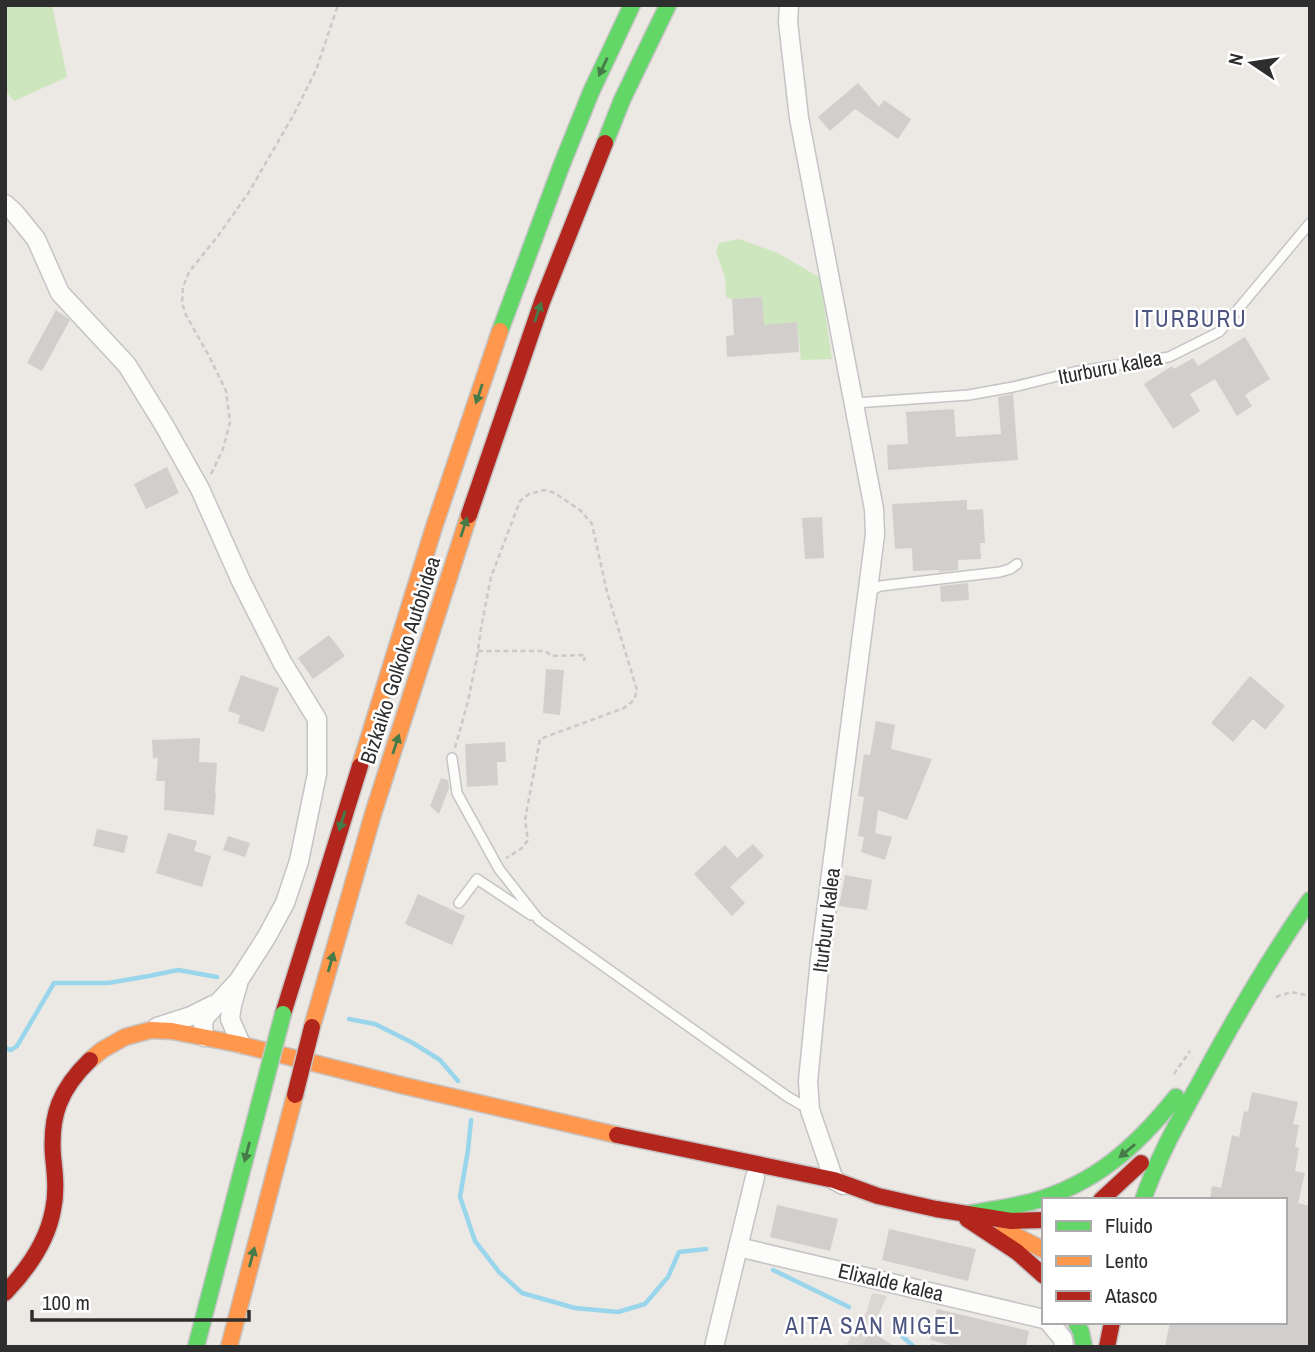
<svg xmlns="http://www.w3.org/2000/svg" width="1315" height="1352" viewBox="0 0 1315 1352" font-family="'Archivo Narrow',sans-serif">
<rect width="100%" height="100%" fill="#ece8e4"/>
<g fill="#cee6be">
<path d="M 5,5 L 52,5 L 67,77 L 14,101 L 5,90 Z"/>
<path d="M 739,239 L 778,253 L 820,278 L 832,359 L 801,360 L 797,323 L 764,325 L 761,297 L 732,299 L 726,297 L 725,277 L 716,252 L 719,243 Z"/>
</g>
<path fill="#dad6d2" d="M 872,1293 L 887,1296 L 871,1331 L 861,1347 L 845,1347 L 867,1311 Z"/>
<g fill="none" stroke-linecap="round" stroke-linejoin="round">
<g stroke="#99d6ec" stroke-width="4.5">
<path d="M 349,1019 L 375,1024 L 413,1043 L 440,1060 L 458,1081"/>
<path d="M 5,1048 L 11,1050 L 17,1046 L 54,983 L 108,983 L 149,976 L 178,970 L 217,977"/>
<path d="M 471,1120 L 468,1150 L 460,1197 L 475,1241 L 499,1272 L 522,1293 L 575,1308 L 618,1312 L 645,1304 L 668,1277 L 679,1252 L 706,1249"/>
<path d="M 773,1270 L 849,1307"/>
<path d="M 902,1336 L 914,1347"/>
</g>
</g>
<g fill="#d1cecb">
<path d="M 858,83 L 879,107 L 884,100 L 911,119 L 898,139 L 855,109 L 830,131 L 818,117 Z"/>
<path d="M 762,297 L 764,325 L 797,322 L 799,352 L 727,357 L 726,336 L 734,335 L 732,299 Z"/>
<path d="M 56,310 L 70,320 L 42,371 L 27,363 Z"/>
<path d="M 1245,337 L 1270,379 L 1245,395 L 1252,406 L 1237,416 L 1215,379 L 1190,394 L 1200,411 L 1173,429 L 1144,384 L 1172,366 L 1174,369 L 1193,358 L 1198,366 Z"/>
<path d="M 1013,394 L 1018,460 L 888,470 L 887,445 L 908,444 L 906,412 L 954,409 L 956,437 L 1001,434 L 998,397 Z"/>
<path d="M 167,467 L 179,493 L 146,509 L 134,484 Z"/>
<path d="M 967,500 L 967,510 L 983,509 L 985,543 L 980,543 L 981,559 L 958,560 L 958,570 L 939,572 L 939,570 L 913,571 L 912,548 L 895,549 L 892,504 Z"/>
<path d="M 822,517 L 824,558 L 805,559 L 802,518 Z"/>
<path d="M 968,583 L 969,600 L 941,602 L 940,586 Z"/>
<path d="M 329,635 L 345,656 L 313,679 L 298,658 Z"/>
<path d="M 546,669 L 564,670 L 560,715 L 543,713 Z"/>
<path d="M 241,675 L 279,688 L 264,732 L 238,723 L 240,715 L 228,711 Z"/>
<path d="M 1250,676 L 1285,706 L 1265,730 L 1253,719 L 1233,742 L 1211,723 Z"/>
<path d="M 876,721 L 895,725 L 891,749 L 932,759 L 907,820 L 878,810 L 875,833 L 892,837 L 885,860 L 861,852 L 864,837 L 858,836 L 864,797 L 858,796 L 864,754 L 870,755 Z"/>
<path d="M 200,738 L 199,762 L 217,763 L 215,793 L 216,793 L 214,815 L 164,810 L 165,781 L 156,781 L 158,758 L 153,758 L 152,740 Z"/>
<path d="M 505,742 L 506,762 L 497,762 L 498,785 L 467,787 L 465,744 Z"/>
<path d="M 441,778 L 448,780 L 449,788 L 439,814 L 430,806 Z"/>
<path d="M 97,829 L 128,836 L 124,853 L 93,846 Z"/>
<path d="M 168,833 L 197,841 L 194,851 L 211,856 L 202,887 L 156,873 Z"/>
<path d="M 228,836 L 250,843 L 245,857 L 223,850 Z"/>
<path d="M 753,844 L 764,856 L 730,887 L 745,903 L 732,916 L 694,874 L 725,845 L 737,858 Z"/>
<path d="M 845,875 L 872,880 L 867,910 L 839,906 Z"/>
<path d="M 418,894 L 465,916 L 452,945 L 405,924 Z"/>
<path d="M 1252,1092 L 1298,1102 L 1293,1124 L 1299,1125 L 1295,1147 L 1299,1148 L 1295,1171 L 1305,1173 L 1298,1203 L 1310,1206 L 1310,1347 L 1165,1347 L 1170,1322 L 1285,1322 L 1285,1200 L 1210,1200 L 1212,1186 L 1221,1188 L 1232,1135 L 1239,1137 L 1244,1111 L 1248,1112 Z"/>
<path d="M 777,1205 L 838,1219 L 830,1251 L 770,1237 Z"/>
<path d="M 889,1229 L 976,1249 L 968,1281 L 882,1260 Z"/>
<path d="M 937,1309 L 1029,1331 L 1026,1347 L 956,1347 L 930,1340 Z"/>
<path d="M 871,1331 L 895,1347 L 861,1347 Z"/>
</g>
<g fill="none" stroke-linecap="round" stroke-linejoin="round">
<g stroke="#c5c4c5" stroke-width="12">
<g id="lane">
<path d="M 855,403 L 969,395 L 1013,387 L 1074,372 L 1169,357 L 1219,332 L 1310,223"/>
<path d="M 868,592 L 880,586 L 1000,572 L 1010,569 L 1017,564"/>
<path d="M 452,758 L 457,793 L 499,869 L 539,920 L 788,1097 L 809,1109"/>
<path d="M 459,903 L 477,879 L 531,915"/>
</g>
</g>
<g stroke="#c5c4c5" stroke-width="21">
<g id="street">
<path d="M 789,5 L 788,22 L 799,118 L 874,509 L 875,535 L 820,959 L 808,1081 L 810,1110 L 834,1180 L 843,1185"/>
<path d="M 5,204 L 14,212 L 36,239 L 60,293 L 127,365 L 164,425 L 200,489 L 241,581 L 282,662 L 317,719 L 317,774 L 299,861 L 285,903 L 266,938 L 239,980 L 206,1016 L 203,1023 L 204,1037"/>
<path d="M 238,984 L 232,1005 L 230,1019 L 241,1044"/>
<path d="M 157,1027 L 191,1016 L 213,1005"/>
<path d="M 738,1247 L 1044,1319"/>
<path d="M 1049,1322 L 1063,1339 L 1064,1347"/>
<path d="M 714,1347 L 755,1177"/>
</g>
</g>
<g stroke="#c5c4c5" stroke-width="19">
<g id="fast">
<path d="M 605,143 L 622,100 L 668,5"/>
<path d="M 500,331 L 562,164 L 591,92 L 632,5"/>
<path d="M 1143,1200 C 1157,1159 1178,1122 1199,1084 C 1233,1021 1269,959 1310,900"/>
<path d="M 968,1214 C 989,1210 1010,1207 1031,1202 C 1095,1184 1136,1147 1176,1097"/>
<path d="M 1076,1322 L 1081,1332 L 1084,1347"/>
<path d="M 196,1347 L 264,1086"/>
</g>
</g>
<g stroke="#c5c4c5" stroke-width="19">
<g id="slow">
<path d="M 360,766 L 434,527 L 500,331"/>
<path d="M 312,1027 L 373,814 L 469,515"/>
<path d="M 90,1060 L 102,1050 L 125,1037 L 151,1030 L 172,1031 L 238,1044 L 405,1086 L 617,1135"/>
<path d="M 1004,1230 L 1044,1250"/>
<path d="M 229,1347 L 295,1095"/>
</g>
</g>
<g stroke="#c5c4c5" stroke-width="19">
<g id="jam">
<path d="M 469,515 L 542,302 L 605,143"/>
<path d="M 283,1014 L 360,766"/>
<path d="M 617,1135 L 834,1180 L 878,1196 L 936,1209 L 1011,1221 L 1044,1220"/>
<path d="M 1101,1200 L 1141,1163"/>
<path d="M 967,1219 L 1017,1252 L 1044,1276"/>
<path d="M 5,1293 C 27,1270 47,1243 53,1210 C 57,1192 55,1174 53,1156 C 50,1115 60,1089 90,1060"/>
<path d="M 1107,1347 L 1112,1322"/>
</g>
</g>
<g stroke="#c9c9c8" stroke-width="2.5" stroke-dasharray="5 3.5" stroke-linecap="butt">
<path d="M 211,474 L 223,449 L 230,422 L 226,391 L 210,358 L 186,315 L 182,303 L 183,287 L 189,272 L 218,236 L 249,192 L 294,114 L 316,70 L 338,5"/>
<path d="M 478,651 L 545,651 L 552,656 L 585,655 L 584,661"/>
<path d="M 455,748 L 468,701 L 477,657 L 481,628 L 491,577 L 520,501 L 529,494 L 544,490 L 555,493 L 581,511 L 592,524 L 607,592 L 637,690 L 634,700 L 624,708 L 540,739 L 525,820 L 528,840 L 521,849 L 506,858"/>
<path d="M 1276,997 L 1291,992 L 1310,996"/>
<path d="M 1174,1074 L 1190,1051"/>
<path d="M 931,1345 L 940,1347"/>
</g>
<use href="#lane" stroke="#fcfcfb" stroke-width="9"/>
<use href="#street" stroke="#fcfcfb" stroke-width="18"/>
<use href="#fast" stroke="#63d668" stroke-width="16"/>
<use href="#slow" stroke="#ff974d" stroke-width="16"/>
<use href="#jam" stroke="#b3261e" stroke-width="16"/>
<g stroke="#c6c5c4" stroke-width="19" stroke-linecap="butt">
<path id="fast-bridge" d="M 264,1086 L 283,1014"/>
</g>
<g stroke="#c6c5c4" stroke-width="19" stroke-linecap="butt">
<path id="jam-bridge" d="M 295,1095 L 312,1027"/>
</g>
<use href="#fast-bridge" stroke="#63d668" stroke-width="16"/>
<use href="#jam-bridge" stroke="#b3261e" stroke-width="16"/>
</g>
<defs><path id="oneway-solid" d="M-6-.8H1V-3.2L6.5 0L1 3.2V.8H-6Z" transform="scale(1.75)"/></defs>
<g fill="#467a48">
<use href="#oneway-solid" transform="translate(603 67) rotate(115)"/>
<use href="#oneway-solid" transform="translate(538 312) rotate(-71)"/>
<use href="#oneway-solid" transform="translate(479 394) rotate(109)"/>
<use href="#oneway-solid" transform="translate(464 527) rotate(-72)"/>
<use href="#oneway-solid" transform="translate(396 744) rotate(-72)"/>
<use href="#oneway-solid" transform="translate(342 821) rotate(107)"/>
<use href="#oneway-solid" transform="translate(331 962) rotate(-74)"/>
<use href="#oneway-solid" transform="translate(1127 1151) rotate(140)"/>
<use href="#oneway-solid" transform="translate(247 1152) rotate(105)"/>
<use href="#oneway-solid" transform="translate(252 1257) rotate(-75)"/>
</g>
<g text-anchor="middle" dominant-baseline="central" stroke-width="5" stroke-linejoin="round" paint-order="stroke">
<g font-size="21" fill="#2e2e2e" stroke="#fff">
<text transform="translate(1110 367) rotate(-11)">Iturburu kalea</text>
<text transform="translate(400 660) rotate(-72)">Bizkaiko Golkoko Autobidea</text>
<text transform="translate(826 920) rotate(-83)">Iturburu kalea</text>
<text transform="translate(891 1282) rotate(13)">Elixalde kalea</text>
</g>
<g font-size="23" letter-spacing="2" fill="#4d5680" stroke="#fff">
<text x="1191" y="318">ITURBURU</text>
<text x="873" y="1325">AITA SAN MIGEL</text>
</g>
</g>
<rect width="1315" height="1352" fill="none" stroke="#2e2e2e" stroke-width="14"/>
<rect x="1042" y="1198" width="245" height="126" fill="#ffffff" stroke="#ababab" stroke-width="2"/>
<rect x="1056" y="1221" width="35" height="10" fill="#63d668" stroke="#ababab" stroke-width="2"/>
<text x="1105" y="1233" font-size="21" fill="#2e2e2e">Fluido</text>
<rect x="1056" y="1256" width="35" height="10" fill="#ff974d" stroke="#ababab" stroke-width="2"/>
<text x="1105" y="1268" font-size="21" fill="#2e2e2e">Lento</text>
<rect x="1056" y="1291" width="35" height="10" fill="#b3261e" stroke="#ababab" stroke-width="2"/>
<text x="1105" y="1303" font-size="21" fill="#2e2e2e">Atasco</text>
<g transform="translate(1252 63) rotate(283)" stroke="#ffffff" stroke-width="5" paint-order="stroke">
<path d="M0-5L12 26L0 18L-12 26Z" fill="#2e2e2e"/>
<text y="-10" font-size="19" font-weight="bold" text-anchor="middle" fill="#2e2e2e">N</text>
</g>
<path d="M32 1310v10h217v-10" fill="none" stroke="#2e2e2e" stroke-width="3.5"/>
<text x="42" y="1310" font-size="21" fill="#2e2e2e" stroke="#ffffff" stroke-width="5" paint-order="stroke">100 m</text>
</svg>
